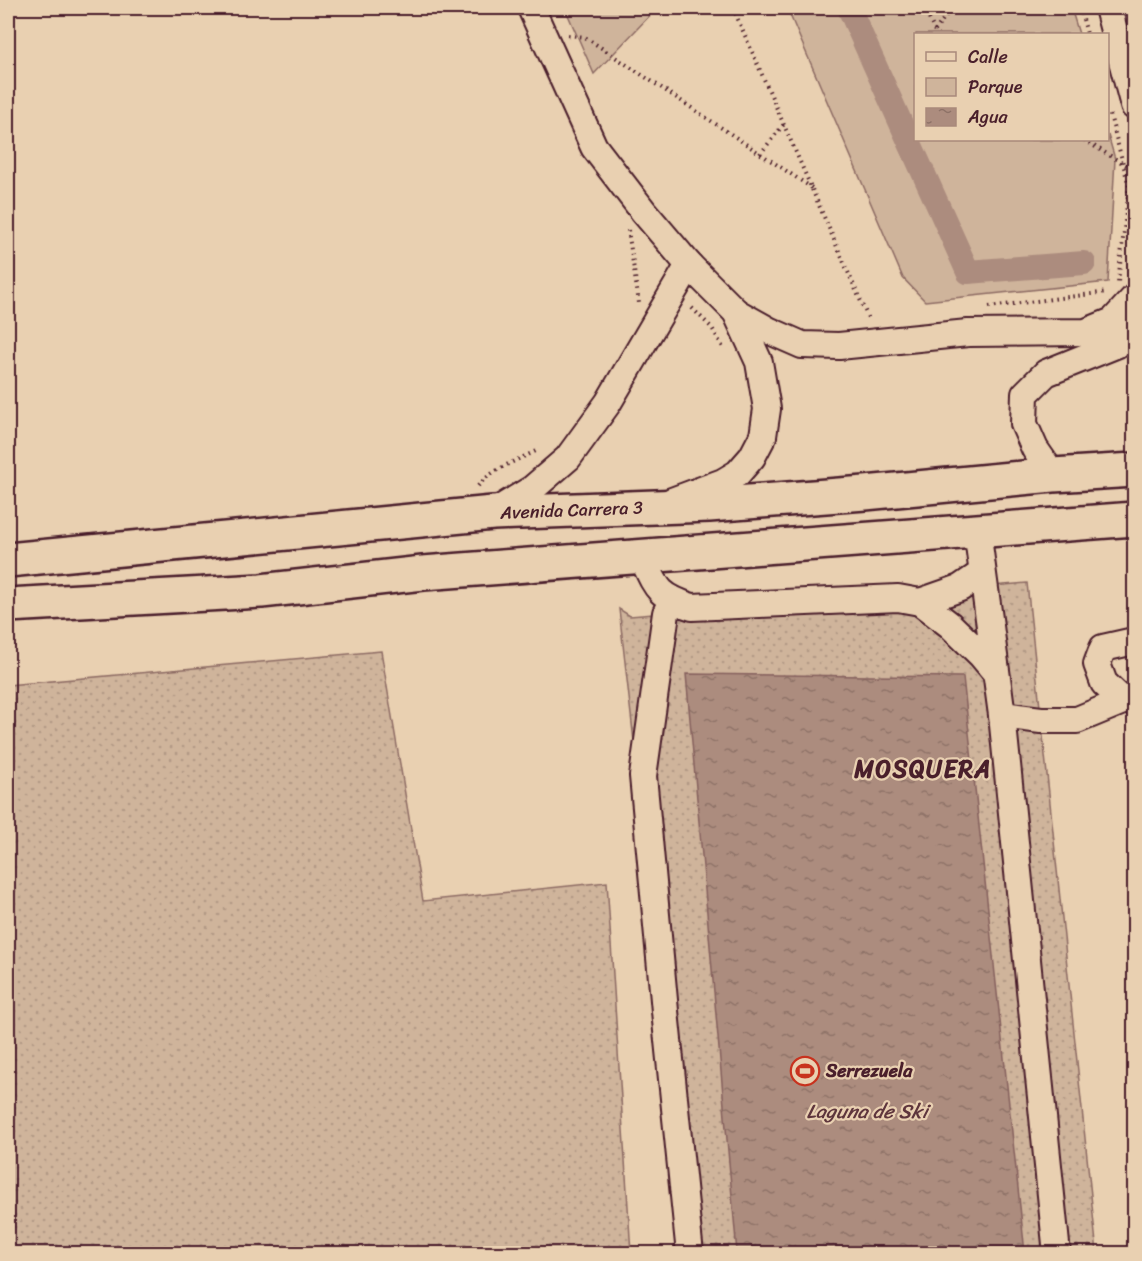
<svg xmlns="http://www.w3.org/2000/svg" width="1142" height="1261" viewBox="0 0 1142 1261" font-family="Sriracha,sans-serif">
<defs>
<pattern id="grass-dots" width="8" height="8" patternUnits="userSpaceOnUse" patternTransform="scale(1.5)"><rect width="8" height="8" fill="#cfb49b"/><path d="M2 2h.1M6 6h.1" fill="none" stroke="#b39a86" stroke-width="1.8" stroke-linecap="round"/></pattern>
<pattern id="water-ripples" width="26" height="14" patternUnits="userSpaceOnUse" patternTransform="scale(1.5)"><rect width="26" height="14" fill="#ac8c7e"/><path d="M2 4q2-2 4 0t4 0M15 11q2-2 4 0t4 0" fill="none" stroke="#8e7267"/></pattern>
</defs>
<rect width="100%" height="100%" fill="#e9d0b1"/>
<filter id="ink" filterUnits="userSpaceOnUse"><feTurbulence type="fractalNoise" baseFrequency=".0167" numOctaves="2"/><feDisplacementMap in="SourceGraphic" scale="12" xChannelSelector="R" yChannelSelector="G"/><feConvolveMatrix kernelMatrix="1 2 1 2 8 2 1 2 1" color-interpolation-filters="sRGB"/></filter>
<g filter="url(#ink)">
<g fill="url(#grass-dots)" stroke="#8c6a63" stroke-width="1.5">
<path d="M 1027,583 L 1097,1253 L 692,1253 L 619,609 L 630,616 Z"/>
<path d="M 381,651 L 423,901 L 607,882 L 631,1253 L 8,1253 L 8,685 Z"/>
</g>
<g fill="#cfb49b" stroke="#8c6a63" stroke-width="1.5">
<path d="M 565,8 L 657,8 L 594,74 Z"/>
<path d="M 787,8 L 1071,8 L 1079,34 L 916,34 L 916,140 L 1108,140 L 1108,135 L 1115,159 L 1108,282 L 925,301 L 903,278 Z"/>
</g>
<path fill="url(#water-ripples)" stroke="#85605d" stroke-width="1.5" d="M 686,674 L 963,677 L 1025,1253 L 737,1253 Z"/>
<g fill="none" stroke-linecap="round" stroke-linejoin="round">
<path stroke="#ac8c7e" stroke-width="24" d="M 849,8 L 968,272 L 1084,263"/>
<g stroke="#4a1f2b" stroke-width="30">
<g id="minor">
<path d="M 531,8 L 594,147 L 644,212 L 689,265 L 736,312 L 759,362 L 767,409 L 763,436 L 752,457 L 738,473 L 723,482 L 672,501"/>
<path d="M 1108,8 L 1134,106"/>
<path d="M 736,312 L 770,331 L 802,345 L 839,346 L 968,333 L 1086,332 L 1113,321 L 1134,298"/>
<path d="M 1053,475 L 1035,449 L 1024,424 L 1025,394 L 1046,373 L 1118,344 L 1134,333"/>
<path d="M 493,513 L 532,489 L 568,458 L 608,403 L 689,265"/>
<path d="M 977,530 L 1002,715 L 1057,1254"/>
<path d="M 642,557 C 657,589 658,596 692,607 L 898,598 L 920,602 L 950,625 L 981,655 L 996,673"/>
<path d="M 672,601 L 666,613 L 643,776 L 665,1011 L 690,1254"/>
<path d="M 920,602 L 960,588 L 982,573"/>
<path d="M 1134,641 L 1103,648 L 1097,664 L 1104,683 L 1123,701 L 1134,696"/>
<path d="M 1002,715 L 1041,720 L 1077,720 L 1123,701"/>
</g>
</g>
<g stroke="#4a1f2b" stroke-width="38">
<g id="major">
<path id="s1" d="M 8,560 L 493,513 L 709,505 L 865,493 L 1053,475 L 1134,470"/>
<path d="M 8,605 L 261,591 L 423,573 L 1134,519"/>
</g>
</g>
<g stroke="#4a1f2b" stroke-width="4" stroke-dasharray="1.5 4.5" stroke-linecap="butt">
<path d="M 733,8 L 869,320"/>
<path d="M 924,8 L 936,34"/>
<path d="M 1080,8 L 1087,34"/>
<path d="M 935,31 L 951,8"/>
<path d="M 568,35 L 585,37 L 812,188"/>
<path d="M 1110,115 L 1129,186 L 1118,282"/>
<path d="M 1084,140 L 1134,170"/>
<path d="M 760,154 L 784,124"/>
<path d="M 628,230 L 639,303"/>
<path d="M 989,307 L 1107,292"/>
<path d="M 692,308 L 712,328 L 724,349"/>
<path d="M 478,486 C 492,469 518,460 538,450"/>
</g>
<use href="#minor" stroke="#e9d0b1" stroke-width="26"/>
<use href="#major" stroke="#e9d0b1" stroke-width="33"/>
</g>
</g>
<defs>
<g id="stadium-ring" transform="scale(1.5)"><circle r="9.5" fill="#e9d0b1" stroke="#c8321e" stroke-width="1.5"/><path d="M0-5a6.5 5 0 1 0 0 10a6.5 5 0 1 0 0-10ZM-3.5-1.8h7v3.6h-7Z" fill="#c8321e"/></g>
</defs>
<g fill-rule="evenodd">
<use href="#stadium-ring" x="805" y="1071"/>
</g>
<g text-anchor="middle" dominant-baseline="central" stroke-width="4.5" stroke-linejoin="round" paint-order="stroke">
<g font-size="18" fill="#4a1f2b" stroke="#e9d0b1">
<text stroke="none"><textPath href="#s1" startOffset="566">Avenida Carrera 3</textPath></text>
</g>
<g font-size="18" font-weight="bold" fill="#4a1f2b" stroke="#e9d0b1" text-anchor="start">
<text x="826" y="1071">Serrezuela</text>
</g>
<g font-size="20" font-style="italic" fill="#5e353c" stroke="#e9d0b1">
<text x="867" y="1111">Laguna de Ski</text>
</g>
<g font-size="24" font-weight="bold" letter-spacing="1.5" fill="#4a1f2b" stroke="#e9d0b1">
<text x="923" y="769">MOSQUERA</text>
</g>
</g>
<rect width="1142" height="1261" fill="none" stroke="#e9d0b1" stroke-width="30"/>
<rect x="15" y="15" width="1112" height="1231" fill="none" stroke="#4a1f2b" stroke-width="2" filter="url(#ink)"/>
<rect x="914" y="33" width="195" height="108" fill="#e9d0b1" stroke="#a9897b" stroke-width="1.5"/>
<rect x="926" y="52" width="30" height="9" fill="#e9d0b1" stroke="#a9897b" stroke-width="1.5"/>
<text x="968" y="63" font-size="18" fill="#4a1f2b">Calle</text>
<rect x="926" y="78" width="30" height="18" fill="#cfb49b" stroke="#a9897b" stroke-width="1.5"/>
<text x="968" y="93" font-size="18" fill="#4a1f2b">Parque</text>
<rect x="926" y="108" width="30" height="18" fill="url(#water-ripples)" stroke="#a9897b" stroke-width="1.5"/>
<text x="968" y="123" font-size="18" fill="#4a1f2b">Agua</text>
</svg>
